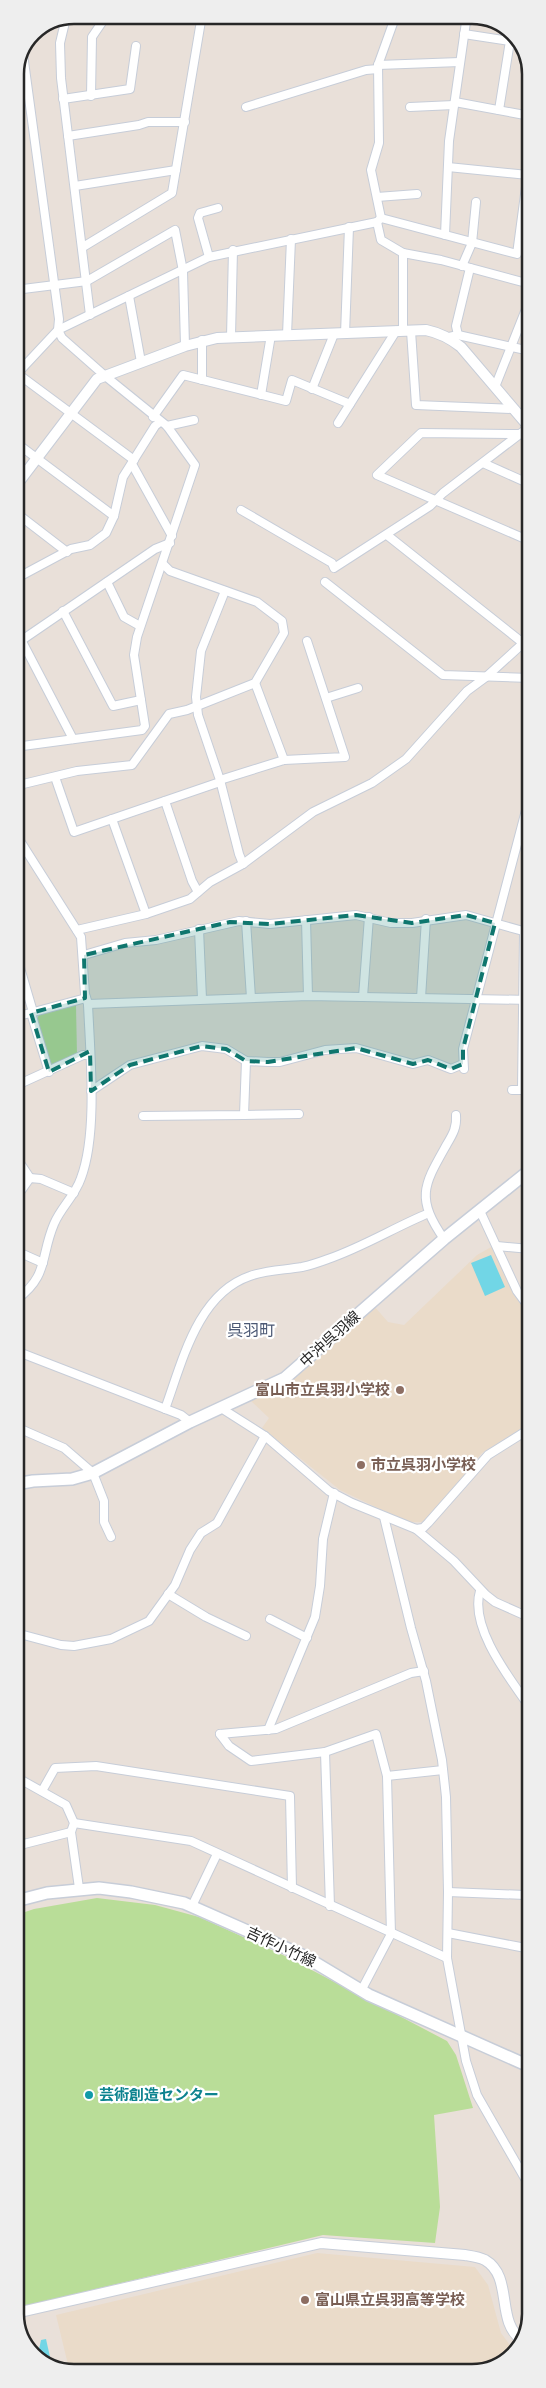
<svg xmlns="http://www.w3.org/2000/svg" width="546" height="2388" viewBox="0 0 546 2388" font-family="'Fira Sans Condensed','Noto Sans JP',sans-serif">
<rect width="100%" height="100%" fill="#e9e0d9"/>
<g fill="#eadbc9">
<path d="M 493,1246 L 514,1295 L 531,1317 L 531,1423 L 482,1453 L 470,1466 L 470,1470 L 426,1519 L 422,1522 L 407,1522 L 340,1490 L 262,1428 L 269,1418 L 250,1400 L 374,1306 L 388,1322 L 404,1325 L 477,1255 Z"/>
<path d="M 317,2253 L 475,2267 L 488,2285 L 501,2333 L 513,2349 L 510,2356 L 484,2372 L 70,2373 L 56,2315 Z"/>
</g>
<g fill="#b9dd98">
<path d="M 76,1005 L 77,1055 L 51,1066 L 37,1019 L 39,1015 Z"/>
<path d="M 97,1898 L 155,1905 L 199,1917 L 285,1956 L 447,2041 L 456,2055 L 473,2108 L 434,2115 L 440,2207 L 435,2243 L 323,2235 L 16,2308 L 16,1915 L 34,1909 Z"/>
</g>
<g fill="#71d6e6">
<path d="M 491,1255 L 505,1287 L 485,1296 L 471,1263 Z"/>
<path d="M 46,2339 L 52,2366 L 37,2359 L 41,2340 Z"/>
</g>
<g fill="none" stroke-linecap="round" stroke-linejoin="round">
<g stroke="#c7cdd8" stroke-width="10">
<g id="minor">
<path d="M 82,15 L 104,20"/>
<path d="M 66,18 L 60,43 L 61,78 L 90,315"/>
<path d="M 464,34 L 510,41 L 499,110"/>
<path d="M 378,65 L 460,62"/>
<path d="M 91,96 L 92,37 L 107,15"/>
<path d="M 63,99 L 130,89 L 136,46"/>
<path d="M 455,102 L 530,116"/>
<path d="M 246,107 L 366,70 L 378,69"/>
<path d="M 410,107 L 454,105"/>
<path d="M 68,136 L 139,125 L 148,122 L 185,122"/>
<path d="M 448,167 L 528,175"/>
<path d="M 75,186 L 176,170"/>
<path d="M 377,197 L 417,194"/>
<path d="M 381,218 L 371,170 L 379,143 L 378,65 L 396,15"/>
<path d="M 377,222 L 381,240 L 403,253 L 441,260 L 530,284"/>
<path d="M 445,235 L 449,141 L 467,15"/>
<path d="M 83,247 L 172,193 L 202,15"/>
<path d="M 403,253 L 403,331"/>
<path d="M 209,257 L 198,218 L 200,213 L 218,208"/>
<path d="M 462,266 L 472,243 L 476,202"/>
<path d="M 15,290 L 87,281 L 175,230 L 183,271 L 185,346"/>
<path d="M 129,296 L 141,362"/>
<path d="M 411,331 L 416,405 L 513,409"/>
<path d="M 345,334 L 349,227"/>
<path d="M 287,335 L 291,239"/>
<path d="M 458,335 L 456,326 L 470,268"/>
<path d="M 231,337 L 233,250"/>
<path d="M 449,337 L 458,335 L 530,351"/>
<path d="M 202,340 L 202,380"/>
<path d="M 18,374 L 134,460"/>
<path d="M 15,376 L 58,330 L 209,257 L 377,222 L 381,218 L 517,254 L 530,157"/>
<path d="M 495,387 L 530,299"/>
<path d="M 312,389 L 334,334"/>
<path d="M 261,395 L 271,335"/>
<path d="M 153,417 L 183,375 L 286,401 L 292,380 L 350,404"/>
<path d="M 338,423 L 396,331"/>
<path d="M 167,426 L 194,420"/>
<path d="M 520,434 L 421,433 L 377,475 L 530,541"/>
<path d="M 15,442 L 114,516"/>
<path d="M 483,463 L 530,484"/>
<path d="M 132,464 L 172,536"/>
<path d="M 241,510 L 332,563 L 334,568 L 430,506 L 443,493 L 529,427"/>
<path d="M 15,512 L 67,552"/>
<path d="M 387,535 L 523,643"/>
<path d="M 15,579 L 71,549 L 90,545 L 106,533 L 114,516 L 123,477 L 155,426 L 160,422"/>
<path d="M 107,582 L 124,617 L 140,626"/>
<path d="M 325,582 L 443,675 L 530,678"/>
<path d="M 225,591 L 201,651 L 196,697 L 198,715 L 220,780 L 239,854 L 243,864"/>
<path d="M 63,611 L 113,706 L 141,700"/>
<path d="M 15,628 L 73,739"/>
<path d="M 22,640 L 155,549 L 170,543"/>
<path d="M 255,683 L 284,760"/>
<path d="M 326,698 L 358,688"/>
<path d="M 15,747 L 142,730 L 145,726 L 134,655 L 137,637 L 195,465 L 167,426 L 104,375 L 62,338 L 58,330 L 59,319 L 23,54"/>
<path d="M 55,777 L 74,832 L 220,782"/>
<path d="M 220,780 L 284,760 L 345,757 L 307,641"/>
<path d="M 15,786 L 77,771 L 132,765 L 169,714 L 187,710 L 255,683 L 284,633 L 282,621 L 257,602 L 170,571 L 163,564"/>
<path d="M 165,801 L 192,881 L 198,892"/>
<path d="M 112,819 L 146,914"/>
<path d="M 15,833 L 81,937 L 85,994 L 88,1004 C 90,1053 98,1133 81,1178 C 75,1196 61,1207 54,1224 C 40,1257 49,1276 16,1300"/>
<path d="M 15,903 L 18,902"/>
<path d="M 306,920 L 308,996"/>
<path d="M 246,921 L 251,998"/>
<path d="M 199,929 L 202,999"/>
<path d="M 77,930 L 146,914 L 190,899 L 210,882 L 243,864 L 313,812 L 372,783 L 406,759 L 467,691 L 486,677 L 530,637"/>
<path d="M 15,951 L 33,1012"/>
<path d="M 84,955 L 125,943 L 156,940 L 239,921 L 270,924 L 356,915 L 391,923 L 412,923 L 466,915 L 523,931"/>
<path d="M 363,997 L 369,917"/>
<path d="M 421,998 L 426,919"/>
<path d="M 88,1004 L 308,996 L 530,1000"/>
<path d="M 31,1013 L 49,1072"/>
<path d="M 15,1017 L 86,998"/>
<path d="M 464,1069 L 463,1049 L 530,795"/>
<path d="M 15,1086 L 83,1055 L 90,1055"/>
<path d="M 512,1090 L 530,1090"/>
<path d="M 522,1090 L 524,934"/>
<path d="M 91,1091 L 130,1065 L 202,1046 L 226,1049 L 246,1061 L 268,1062 L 280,1062 L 325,1050 L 356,1048 L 413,1064 L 428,1060 L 451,1069 L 463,1064"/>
<path d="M 244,1115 L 299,1114"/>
<path d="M 143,1116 L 244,1115 L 246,1061"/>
<path d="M 16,1157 L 30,1178"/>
<path d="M 16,1198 L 30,1178 L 41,1179 L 74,1193"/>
<path d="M 480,1211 L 517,1291 L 531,1310"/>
<path d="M 444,1239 C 415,1197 424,1185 447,1144 C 453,1134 457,1127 456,1115"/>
<path d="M 497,1246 L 530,1249"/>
<path d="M 16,1251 L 43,1263"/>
<path d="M 16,1351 L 181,1415 L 190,1422"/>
<path d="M 221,1408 L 265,1436 L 329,1491 L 352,1503 L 416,1529 L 423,1528 L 428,1523 L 488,1455 L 531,1428"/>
<path d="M 165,1409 C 182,1363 197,1294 250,1276 C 266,1270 285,1270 302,1267 C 311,1265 320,1262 328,1259 C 363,1247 395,1227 429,1213"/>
<path d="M 16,1427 L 64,1448 L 93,1473 L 104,1501 L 104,1522 L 111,1537"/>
<path d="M 384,1517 L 411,1628 L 426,1681 L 442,1760 L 446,1797 L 448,1892 L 447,1958 L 466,2061 L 477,2095 L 531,2189"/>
<path d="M 529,1517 L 531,1516"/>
<path d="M 416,1529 L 454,1561 L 486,1595 L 495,1602 L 531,1618"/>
<path d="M 480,1591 C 469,1628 511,1680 531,1709"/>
<path d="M 168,1594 L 206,1617 L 246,1636"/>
<path d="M 270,1619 L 307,1638"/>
<path d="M 16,1633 L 61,1645 L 74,1646 L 111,1639 L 149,1621 L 175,1585 L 190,1550 L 201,1533 L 217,1523 L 265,1436"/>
<path d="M 268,1730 L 315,1617 L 320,1586 L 323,1539 L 334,1493"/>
<path d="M 220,1734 L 229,1746 L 251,1761 L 325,1752 L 376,1734 L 387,1776 L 391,1934 L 361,1991"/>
<path d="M 220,1734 L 276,1729 L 411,1673 L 424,1671"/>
<path d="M 325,1752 L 330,1906"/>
<path d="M 387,1776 L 443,1770"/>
<path d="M 16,1777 L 66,1805 L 74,1823 L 71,1832 L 79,1888"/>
<path d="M 42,1791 L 55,1768 L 96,1766 L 290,1796 L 292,1888"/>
<path d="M 74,1823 L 191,1841 L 447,1958"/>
<path d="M 16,1836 L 24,1844 L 71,1832"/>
<path d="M 448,1892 L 525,1895 L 531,1893"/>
<path d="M 192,1906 L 217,1854"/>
<path d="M 448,1933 L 531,1949"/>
<path d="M 531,1953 L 528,1962 L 531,1963"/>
</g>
</g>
<g stroke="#c7cdd8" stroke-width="12">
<g id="tertiary">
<path d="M 15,487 L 97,379 L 185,346 L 217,338 L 426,330 C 440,333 450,338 461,347 L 530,428"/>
<path d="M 16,2313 L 321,2243 L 465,2255 C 471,2256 479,2257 485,2260 C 514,2277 495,2322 522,2340"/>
</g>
</g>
<g stroke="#c7cdd8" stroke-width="14">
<g id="secondary">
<path d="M 16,1484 L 33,1481 L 72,1479 L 93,1473 L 190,1422 L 285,1378 L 444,1239 L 530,1170"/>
<path d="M 16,1901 L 47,1893 L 99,1888 L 131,1892 L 184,1903 L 304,1956 L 369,1995 L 531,2067"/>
</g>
</g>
<use href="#minor" stroke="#fff" stroke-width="8"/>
<use href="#tertiary" stroke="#fff" stroke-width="10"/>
<use href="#secondary" stroke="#fff" stroke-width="11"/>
</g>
<path fill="#0f766e" fill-opacity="0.2" stroke="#0f766e" stroke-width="4" stroke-dasharray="10 6" stroke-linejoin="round" d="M 356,915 L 412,923 L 466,915 L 495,923 L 463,1049 L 463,1064 L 451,1069 L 428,1060 L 413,1064 L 356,1048 L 268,1062 L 246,1061 L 226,1049 L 202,1046 L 130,1065 L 91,1091 L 90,1051 L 49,1072 L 31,1013 L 85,998 L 84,955 L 230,922 L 270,924 Z"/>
<g fill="#8d6e63" stroke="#fff" stroke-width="2">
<circle cx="400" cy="1390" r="5"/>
<circle cx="361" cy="1465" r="5"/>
<circle cx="305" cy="2300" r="5"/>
</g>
<circle fill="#0f9aa8" stroke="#fff" stroke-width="2" cx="89" cy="2095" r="5"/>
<g text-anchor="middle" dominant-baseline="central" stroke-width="4.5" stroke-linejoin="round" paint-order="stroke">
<g font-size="15" fill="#272727" stroke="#fff">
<text transform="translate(330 1339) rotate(-42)">中沖呉羽線</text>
<text transform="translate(281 1947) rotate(25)">吉作小竹線</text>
</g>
<g font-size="15" font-weight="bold" fill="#785e54" stroke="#fff" text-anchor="start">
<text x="390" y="1390" text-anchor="end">富山市立呉羽小学校</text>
<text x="371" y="1465">市立呉羽小学校</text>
<text x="315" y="2300">富山県立呉羽高等学校</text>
</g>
<g font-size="15" font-weight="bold" fill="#0d838f" stroke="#fff" text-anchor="start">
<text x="99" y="2095">芸術創造センター</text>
</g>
<g font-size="16" fill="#4b5874" stroke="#fff">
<text x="251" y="1330">呉羽町</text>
</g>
</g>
<path d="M0 0H546V2388H0ZM74 24H472A50 50 0 0 1 522 74V2314A50 50 0 0 1 472 2364H74A50 50 0 0 1 24 2314V74A50 50 0 0 1 74 24Z" fill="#eee" fill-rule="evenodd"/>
<path fill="none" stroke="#272727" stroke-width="2.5" d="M74 24H472A50 50 0 0 1 522 74V2314A50 50 0 0 1 472 2364H74A50 50 0 0 1 24 2314V74A50 50 0 0 1 74 24Z"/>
</svg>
